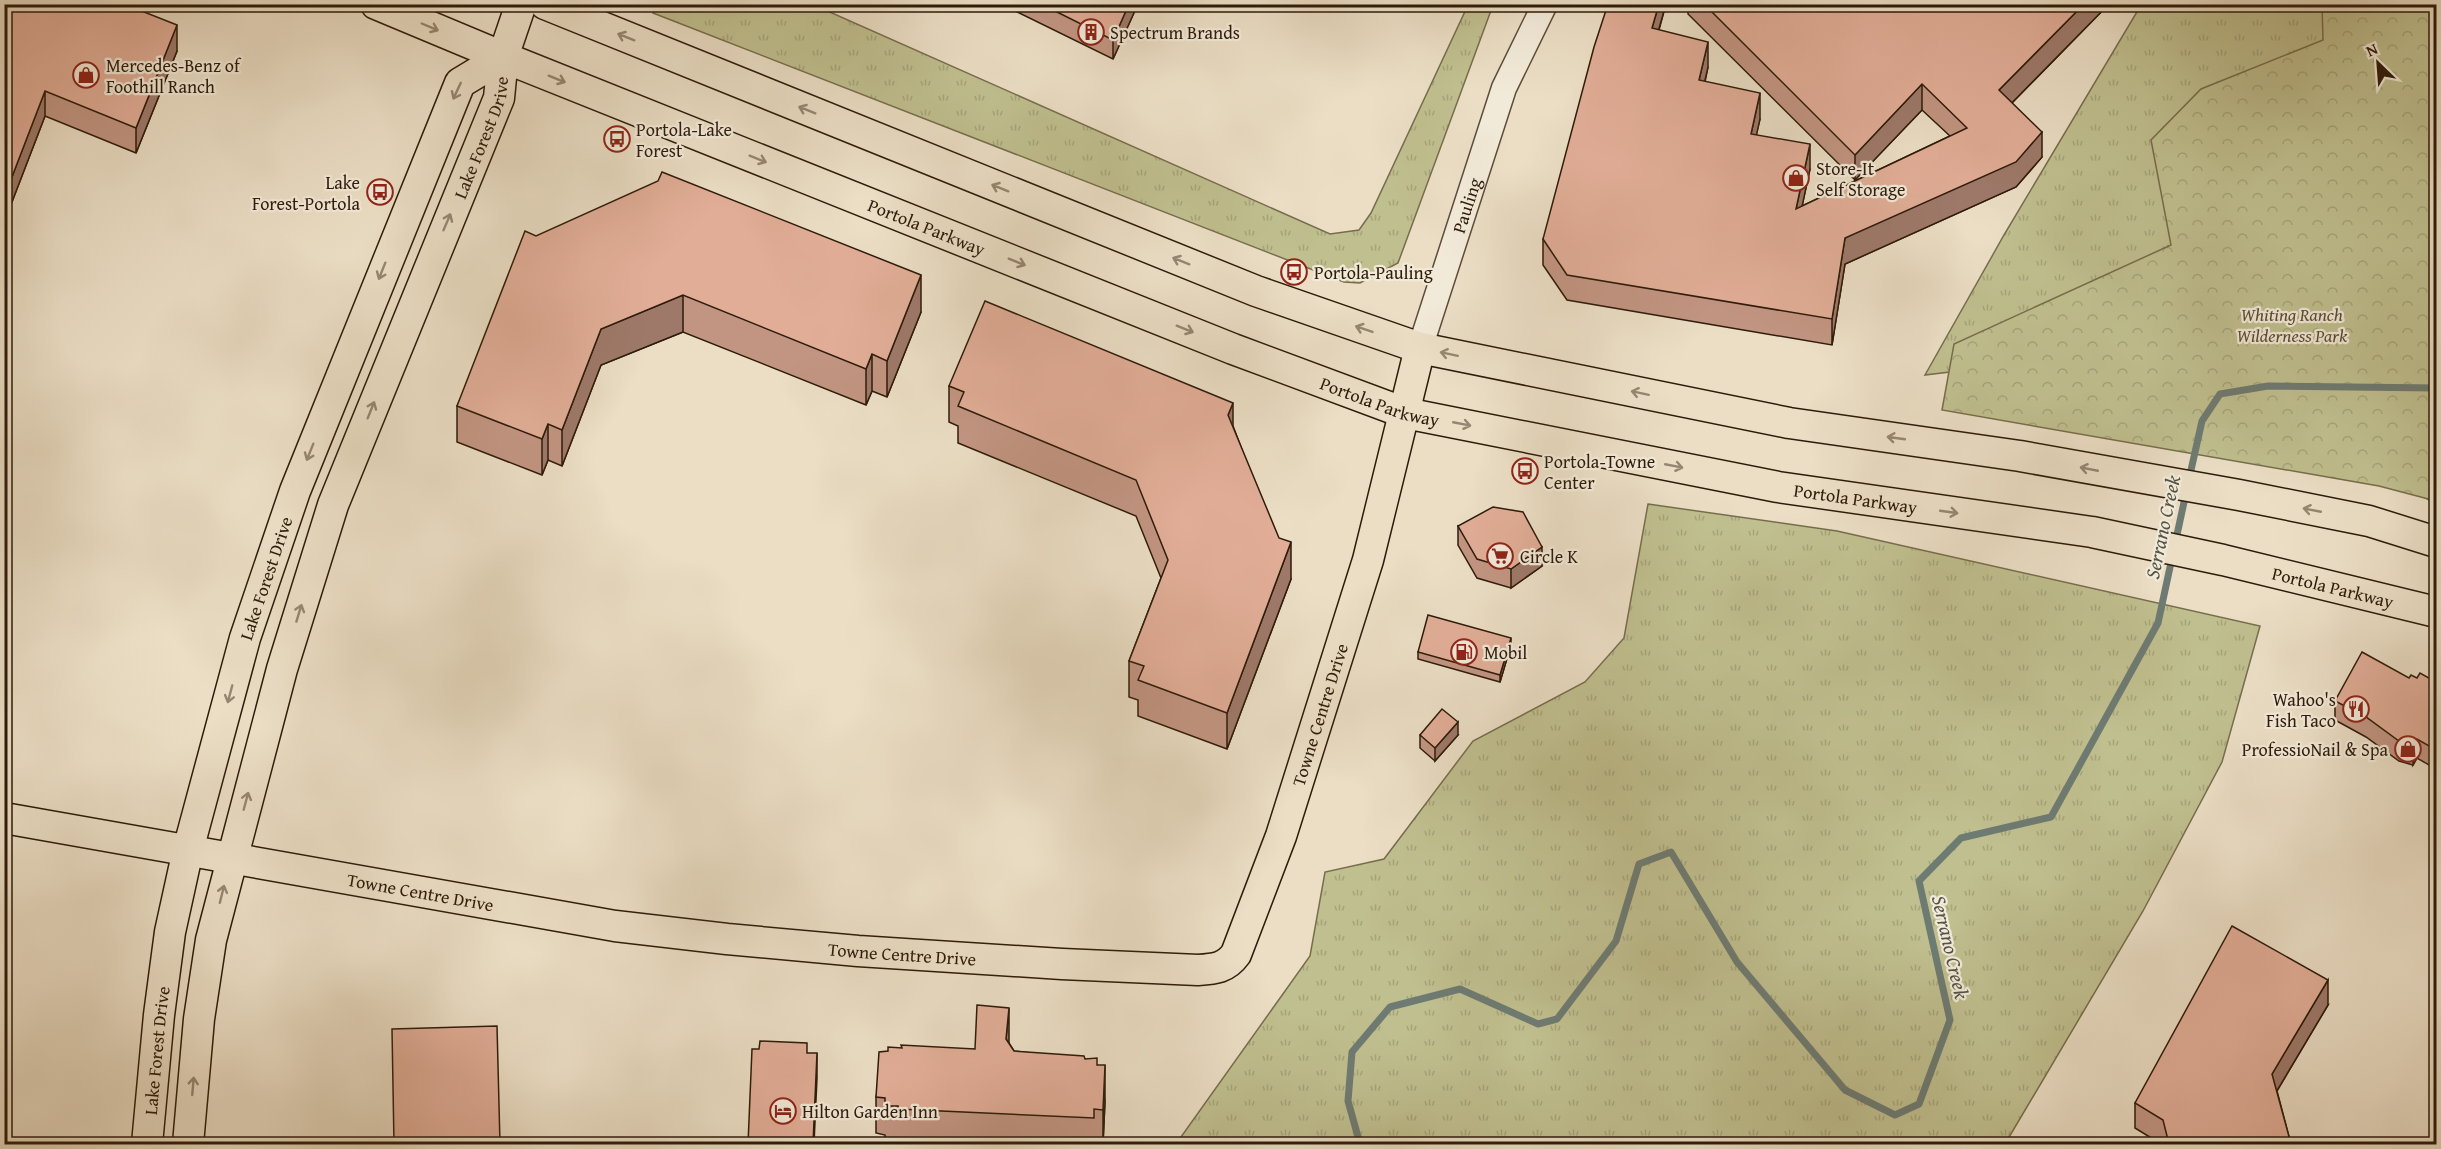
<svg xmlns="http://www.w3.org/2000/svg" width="2441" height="1149" viewBox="0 0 2441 1149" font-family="'Gentium Book Plus',serif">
<defs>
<pattern id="grass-tufts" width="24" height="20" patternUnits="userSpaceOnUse" patternTransform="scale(1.5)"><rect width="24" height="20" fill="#c0bf8f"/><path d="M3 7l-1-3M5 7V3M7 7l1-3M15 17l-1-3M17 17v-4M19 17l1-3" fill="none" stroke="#a5a47a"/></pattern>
<pattern id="forest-crowns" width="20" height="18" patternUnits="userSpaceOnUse" patternTransform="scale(1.5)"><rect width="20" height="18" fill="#c0bf8f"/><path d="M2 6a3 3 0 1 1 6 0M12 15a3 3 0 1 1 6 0" fill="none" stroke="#a5a47a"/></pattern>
</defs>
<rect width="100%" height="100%" fill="#ebdec5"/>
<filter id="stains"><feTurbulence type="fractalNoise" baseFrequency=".00333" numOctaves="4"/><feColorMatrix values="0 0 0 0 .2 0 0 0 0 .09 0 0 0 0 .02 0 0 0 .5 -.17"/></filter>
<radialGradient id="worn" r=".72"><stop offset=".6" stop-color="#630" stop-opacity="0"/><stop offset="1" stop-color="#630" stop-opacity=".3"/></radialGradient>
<g fill="url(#grass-tufts)" stroke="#776d4c" stroke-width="1.5">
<path d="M 656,5 L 814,5 L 1330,234 L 1359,230 L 1371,213 L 1468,5 L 1493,5 L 1398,263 L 1360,283 L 1344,282 L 653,13 Z"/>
<path d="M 2141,5 L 2436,5 L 2436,504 L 2408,488 L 2024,363 L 1925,375 L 2004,235 Z"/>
<path d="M 1648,504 L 1837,531 L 2260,626 L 2222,762 L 2143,911 L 2005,1144 L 1176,1144 L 1310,956 L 1325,872 L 1384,859 L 1473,741 L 1585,682 L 1624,638 Z"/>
</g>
<path fill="url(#forest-crowns)" stroke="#776d4c" stroke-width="1.5" d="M 2322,5 L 2436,5 L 2436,501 L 2379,486 L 1942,410 L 1954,344 L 2171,245 L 2151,140 L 2201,89 L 2323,40 Z"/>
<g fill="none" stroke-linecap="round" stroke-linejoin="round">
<g stroke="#6e7b72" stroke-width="7">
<path d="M 2189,479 L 2202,421 L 2220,394 L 2268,386 L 2436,388"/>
<path d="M 2175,544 L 2186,493"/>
<path d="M 1360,1144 L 1348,1101 L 1352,1052 L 1390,1007 L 1460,989 L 1538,1024 L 1557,1019 L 1616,941 L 1639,864 L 1671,852 L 1737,962 L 1845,1090 L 1895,1115 L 1919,1104 L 1950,1020 L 1919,881 L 1961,838 L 2051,817 L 2158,623 L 2172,558"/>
</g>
<g stroke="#5d4c39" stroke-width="27">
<g id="minor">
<path id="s1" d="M 1420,348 L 1504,88 L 1545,4"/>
</g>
</g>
<g stroke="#2e1b0a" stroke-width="33">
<g id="major">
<path id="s2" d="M 376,4 L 503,57 L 1233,349 L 1405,413 L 1778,487 L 2092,532 L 2223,560 L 2436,612"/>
<path d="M 545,4 L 1256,291 L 1420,348 L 1789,423 L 2020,456 L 2239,495 L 2369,521 L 2436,542"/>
<path id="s3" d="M 4,818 L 615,926 L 727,939 L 858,951 L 1062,964 L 1198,970 C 1215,969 1226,968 1236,954 L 1281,836 L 1368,560 L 1420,348"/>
<path id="s4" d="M 147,1144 L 159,1015 L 170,932 L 188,850 L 245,638 L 295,491 L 460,83 L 503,57"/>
<path id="s5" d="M 188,1144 L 199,1019 L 211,940 L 282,669 L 333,505 L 499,98 L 503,57 L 521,4"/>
</g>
</g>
<use href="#minor" stroke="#f2ead9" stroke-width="24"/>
<use href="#major" stroke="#ebdec5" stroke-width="30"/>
</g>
<g fill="#c29582" stroke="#2e1b0a" stroke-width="1.5">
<path d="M 4,4 L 177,51 L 136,153 L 45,116 L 10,207 L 4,205 Z"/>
<path d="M 1001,4 L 1138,4 L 1113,59 Z"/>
<path d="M 1666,4 L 1659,30 L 1708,67 L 1705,82 L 1760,119 L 1756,135 L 1810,169 L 1802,206 L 1950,136 L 1922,110 L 1855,180 L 1688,14 L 1688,4 L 2109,4 L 2012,103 L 2042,157 L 2016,187 L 1845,264 L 1832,345 L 1567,300 L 1543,265 L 1543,239 Z"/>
<path d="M 536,236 L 921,312 L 887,397 L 872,391 L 866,405 L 683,332 L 601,365 L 562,466 L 548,460 L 542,475 L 457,442 L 457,406 Z"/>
<path d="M 949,386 L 1233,426 L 1291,579 L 1227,749 L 1138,716 L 1138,700 L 1129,697 L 1129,661 L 1161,578 L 1136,516 L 958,443 L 958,426 L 949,422 Z"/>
<path d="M 1458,526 L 1542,566 L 1511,588 L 1477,578 L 1458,545 Z"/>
<path d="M 1511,645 L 1500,682 L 1418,659 L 1418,652 Z"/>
<path d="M 2409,678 L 2417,678 L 2436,682 L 2436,769 L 2417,758 L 2413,765 L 2399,761 L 2366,737 L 2335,720 L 2335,701 Z"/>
<path d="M 1420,735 L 1458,735 L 1435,761 L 1420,748 Z"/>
<path d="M 2328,1005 L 2277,1091 L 2291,1144 L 2161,1144 L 2135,1128 L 2135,1103 Z"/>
<path d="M 1009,1043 L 1014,1051 L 1085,1059 L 1097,1065 L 1105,1101 L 1103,1144 L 898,1144 L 898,1142 L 885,1142 L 885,1135 L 876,1133 L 876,1097 L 888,1051 L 975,1049 Z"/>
</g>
<g fill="#9e796a" stroke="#2e1b0a" stroke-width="1.5">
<path d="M 1129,4 L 1138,4 L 1113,59 L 1113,40 Z"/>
<path d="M 1659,4 L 1666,4 L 1652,53 L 1652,28 Z"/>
<path d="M 2084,4 L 2109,4 L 1999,116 L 1999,90 Z"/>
<path d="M 177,25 L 177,51 L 136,153 L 136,128 Z"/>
<path d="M 1708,42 L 1708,67 L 1699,106 L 1699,80 Z"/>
<path d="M 1922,84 L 1922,110 L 1855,180 L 1855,155 Z"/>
<path d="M 45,91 L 45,116 L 10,207 L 10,182 Z"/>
<path d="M 1760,93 L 1760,119 L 1751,160 L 1751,134 Z"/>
<path d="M 2042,132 L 2042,157 L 2016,187 L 1845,264 L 1832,345 L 1832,319 L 1845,238 Z"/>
<path d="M 1810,144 L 1810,169 L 1796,235 L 1796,209 Z"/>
<path d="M 921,275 L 921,312 L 887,397 L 887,361 Z"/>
<path d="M 683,295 L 683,332 L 601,365 L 562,466 L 562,430 L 601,329 Z"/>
<path d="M 872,354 L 872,391 L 866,405 L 866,369 Z"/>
<path d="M 1233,403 L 1233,439 L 1228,415 Z"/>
<path d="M 548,424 L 548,460 L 542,475 L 542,439 Z"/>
<path d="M 1291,542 L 1291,579 L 1227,749 L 1227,713 Z"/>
<path d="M 1542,547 L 1542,566 L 1511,588 L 1511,569 Z"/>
<path d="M 1511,638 L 1511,645 L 1500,682 L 1500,675 Z"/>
<path d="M 1458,722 L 1458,735 L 1435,761 L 1435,748 Z"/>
<path d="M 2417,739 L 2417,758 L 2413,765 L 2413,746 Z"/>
<path d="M 2328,980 L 2328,1005 L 2272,1099 L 2272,1074 Z"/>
<path d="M 1009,1008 L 1009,1044 L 1006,1039 Z"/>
<path d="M 817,1053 L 817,1078 L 814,1144 L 813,1144 Z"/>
<path d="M 1105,1065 L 1105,1101 L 1103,1144 L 1103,1110 Z"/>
</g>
<g fill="#e1ad97" stroke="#2e1b0a" stroke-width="1.5">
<path d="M 4,4 L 124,4 L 177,25 L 136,128 L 45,91 L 10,182 L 4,179 Z"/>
<path d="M 1041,4 L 1129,4 L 1113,40 Z"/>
<path d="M 1608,4 L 1659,4 L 1652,28 L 1708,42 L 1699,80 L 1760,93 L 1751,134 L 1810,144 L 1796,209 L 1967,128 L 1922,84 L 1855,155 L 1704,4 L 2084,4 L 1999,90 L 2042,132 L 2016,162 L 1845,238 L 1832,319 L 1567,275 L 1543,239 L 1594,47 Z"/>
<path d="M 662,172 L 921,275 L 887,361 L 872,354 L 866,369 L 683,295 L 601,329 L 562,430 L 548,424 L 542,439 L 457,406 L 525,231 L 536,236 L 658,181 Z"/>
<path d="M 985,301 L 1233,403 L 1228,415 L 1279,538 L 1291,542 L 1227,713 L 1138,680 L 1144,666 L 1129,661 L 1168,560 L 1136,480 L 958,406 L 964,392 L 949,386 Z"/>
<path d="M 1493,507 L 1523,512 L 1542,547 L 1511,569 L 1477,559 L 1458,526 Z"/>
<path d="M 1428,615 L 1511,638 L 1500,675 L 1418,652 Z"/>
<path d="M 2362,652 L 2409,678 L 2411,675 L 2417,678 L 2420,673 L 2436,682 L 2436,750 L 2417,739 L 2413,746 L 2399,741 L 2366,717 L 2335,701 Z"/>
<path d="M 1442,709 L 1458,722 L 1435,748 L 1420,735 Z"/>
<path d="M 2232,926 L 2328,980 L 2272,1074 L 2291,1144 L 2169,1144 L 2163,1120 L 2135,1103 Z"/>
<path d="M 977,1005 L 1009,1008 L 1006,1039 L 1014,1051 L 1084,1056 L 1085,1059 L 1097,1058 L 1097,1065 L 1105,1065 L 1103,1110 L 1094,1109 L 1094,1118 L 898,1109 L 898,1106 L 885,1106 L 885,1098 L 876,1097 L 879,1052 L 888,1051 L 888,1047 L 902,1048 L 901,1045 L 975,1049 Z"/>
<path d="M 497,1026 L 500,1144 L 394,1144 L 392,1029 Z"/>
<path d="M 760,1041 L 807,1043 L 807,1053 L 817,1053 L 813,1144 L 748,1144 L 752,1049 L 759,1049 Z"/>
</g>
<defs><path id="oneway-shaft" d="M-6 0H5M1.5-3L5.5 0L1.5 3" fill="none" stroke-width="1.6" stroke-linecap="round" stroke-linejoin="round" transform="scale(1.5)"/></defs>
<g stroke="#968671">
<use href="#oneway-shaft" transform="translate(430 27) rotate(23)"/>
<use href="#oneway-shaft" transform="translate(626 37) rotate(-158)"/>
<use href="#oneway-shaft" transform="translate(557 79) rotate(22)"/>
<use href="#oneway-shaft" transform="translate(457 91) rotate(115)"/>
<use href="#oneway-shaft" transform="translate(807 110) rotate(-158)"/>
<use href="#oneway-shaft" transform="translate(758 159) rotate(22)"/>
<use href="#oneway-shaft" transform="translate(1000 188) rotate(-158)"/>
<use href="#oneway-shaft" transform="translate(447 222) rotate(-67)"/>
<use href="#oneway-shaft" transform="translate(1181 261) rotate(-158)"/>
<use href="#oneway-shaft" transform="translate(1017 262) rotate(22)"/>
<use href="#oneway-shaft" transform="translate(382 271) rotate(112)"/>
<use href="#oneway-shaft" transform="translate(1185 329) rotate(22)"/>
<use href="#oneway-shaft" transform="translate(1364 329) rotate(-161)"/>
<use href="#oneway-shaft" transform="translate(1449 354) rotate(-168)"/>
<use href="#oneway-shaft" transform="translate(1640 393) rotate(-168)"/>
<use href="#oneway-shaft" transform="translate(371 410) rotate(-68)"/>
<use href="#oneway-shaft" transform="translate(1462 424) rotate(11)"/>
<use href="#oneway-shaft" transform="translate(1896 438) rotate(-172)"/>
<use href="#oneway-shaft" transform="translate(310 452) rotate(112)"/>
<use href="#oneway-shaft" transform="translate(1674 466) rotate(11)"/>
<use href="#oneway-shaft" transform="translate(2089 469) rotate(-169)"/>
<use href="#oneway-shaft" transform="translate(2312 510) rotate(-169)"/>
<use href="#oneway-shaft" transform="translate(1949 512) rotate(8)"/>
<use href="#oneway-shaft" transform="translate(299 613) rotate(-73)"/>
<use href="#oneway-shaft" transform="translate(230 694) rotate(105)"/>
<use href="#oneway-shaft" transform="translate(246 801) rotate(-75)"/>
<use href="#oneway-shaft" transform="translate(222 894) rotate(-76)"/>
<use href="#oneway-shaft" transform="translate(193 1086) rotate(-85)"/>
</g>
<defs>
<g id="building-ring" transform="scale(1.35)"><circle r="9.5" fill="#f2ead9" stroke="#8f2418" stroke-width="1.5"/><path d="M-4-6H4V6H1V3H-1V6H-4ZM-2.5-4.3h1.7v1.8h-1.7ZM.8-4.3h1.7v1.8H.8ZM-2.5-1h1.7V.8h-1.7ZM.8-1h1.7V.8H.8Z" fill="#8f2418"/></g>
<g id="shop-ring" transform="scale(1.35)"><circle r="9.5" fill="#f2ead9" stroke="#8f2418" stroke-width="1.5"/><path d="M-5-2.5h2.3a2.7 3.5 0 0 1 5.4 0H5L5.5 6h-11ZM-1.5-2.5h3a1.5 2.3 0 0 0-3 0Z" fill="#8f2418"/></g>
<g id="bus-ring" transform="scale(1.35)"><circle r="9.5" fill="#f2ead9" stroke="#8f2418" stroke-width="1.5"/><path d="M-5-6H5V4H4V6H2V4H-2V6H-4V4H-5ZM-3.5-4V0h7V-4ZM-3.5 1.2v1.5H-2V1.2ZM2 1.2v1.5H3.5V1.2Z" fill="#8f2418"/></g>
<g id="supermarket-ring" transform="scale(1.35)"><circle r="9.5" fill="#f2ead9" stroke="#8f2418" stroke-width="1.5"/><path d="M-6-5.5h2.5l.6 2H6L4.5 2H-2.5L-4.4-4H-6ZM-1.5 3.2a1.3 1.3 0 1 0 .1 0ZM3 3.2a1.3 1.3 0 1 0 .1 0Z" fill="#8f2418"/></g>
<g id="fuel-ring" transform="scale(1.35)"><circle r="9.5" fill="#f2ead9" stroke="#8f2418" stroke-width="1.5"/><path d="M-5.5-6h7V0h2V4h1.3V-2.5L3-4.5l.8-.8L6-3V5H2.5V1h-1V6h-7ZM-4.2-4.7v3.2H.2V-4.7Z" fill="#8f2418"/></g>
<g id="restaurant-ring" transform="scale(1.35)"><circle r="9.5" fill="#f2ead9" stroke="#8f2418" stroke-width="1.5"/><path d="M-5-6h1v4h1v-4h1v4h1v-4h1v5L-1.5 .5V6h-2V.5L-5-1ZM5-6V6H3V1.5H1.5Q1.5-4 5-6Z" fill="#8f2418"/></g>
<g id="hotel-ring" transform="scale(1.35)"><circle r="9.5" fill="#f2ead9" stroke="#8f2418" stroke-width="1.5"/><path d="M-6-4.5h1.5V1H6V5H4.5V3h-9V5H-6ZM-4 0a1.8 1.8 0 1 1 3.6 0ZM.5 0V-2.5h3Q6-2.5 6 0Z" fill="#8f2418"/></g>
</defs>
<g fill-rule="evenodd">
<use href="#building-ring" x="1091" y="32"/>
<use href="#shop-ring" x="86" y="75"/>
<use href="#bus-ring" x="617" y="139"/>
<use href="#shop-ring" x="1796" y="178"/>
<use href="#bus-ring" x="380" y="192"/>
<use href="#bus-ring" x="1294" y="272"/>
<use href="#bus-ring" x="1525" y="471"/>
<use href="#supermarket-ring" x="1500" y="556"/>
<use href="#fuel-ring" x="1464" y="652"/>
<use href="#restaurant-ring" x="2356" y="709"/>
<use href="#shop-ring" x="2408" y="749"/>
<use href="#hotel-ring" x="783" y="1111"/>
</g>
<g text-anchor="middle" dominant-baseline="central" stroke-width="4.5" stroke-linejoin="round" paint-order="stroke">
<g font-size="18" fill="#2e1b0a" stroke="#f2ead9" text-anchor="start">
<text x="1110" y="32">Spectrum Brands</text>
<text x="106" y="65">Mercedes-Benz of<tspan x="106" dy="21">Foothill Ranch</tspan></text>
<text x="636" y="129">Portola-Lake<tspan x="636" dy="21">Forest</tspan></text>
<text x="1816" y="168">Store-It<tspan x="1816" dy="21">Self Storage</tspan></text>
<text x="360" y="182" text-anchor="end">Lake<tspan x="360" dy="21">Forest-Portola</tspan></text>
<text x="1314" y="272">Portola-Pauling</text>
<text x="1544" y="461">Portola-Towne<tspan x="1544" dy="21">Center</tspan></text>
<text x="1520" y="556">Circle K</text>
<text x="1484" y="652">Mobil</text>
<text x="2336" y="699" text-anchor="end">Wahoo's<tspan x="2336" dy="21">Fish Taco</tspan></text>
<text x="2388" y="749" text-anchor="end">ProfessioNail &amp; Spa</text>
<text x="802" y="1111">Hilton Garden Inn</text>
</g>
<g font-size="18" fill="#2e1b0a" stroke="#f2ead9">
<text stroke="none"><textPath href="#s5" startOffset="1054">Lake Forest Drive</textPath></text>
<text stroke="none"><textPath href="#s1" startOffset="150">Pauling</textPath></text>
<text stroke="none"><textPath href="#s2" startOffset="594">Portola Parkway</textPath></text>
<text stroke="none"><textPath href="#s2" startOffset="1080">Portola Parkway</textPath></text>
<text stroke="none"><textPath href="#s2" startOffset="1566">Portola Parkway</textPath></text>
<text stroke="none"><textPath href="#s4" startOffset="580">Lake Forest Drive</textPath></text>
<text stroke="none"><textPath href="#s2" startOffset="2052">Portola Parkway</textPath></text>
<text stroke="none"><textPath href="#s3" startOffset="1502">Towne Centre Drive</textPath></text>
<text stroke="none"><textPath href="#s3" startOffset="423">Towne Centre Drive</textPath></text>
<text stroke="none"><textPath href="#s3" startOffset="909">Towne Centre Drive</textPath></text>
<text stroke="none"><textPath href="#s4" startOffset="94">Lake Forest Drive</textPath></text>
</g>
<g font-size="18" font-style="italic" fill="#5a4c32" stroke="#f2ead9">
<text x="2292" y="314">Whiting Ranch<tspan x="2292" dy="21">Wilderness Park</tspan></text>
</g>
<g font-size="20" font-style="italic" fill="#535347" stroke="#f2ead9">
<text transform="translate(2162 527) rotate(-78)">Serrano Creek</text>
<text transform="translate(1951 947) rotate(77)">Serrano Creek</text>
</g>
</g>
<rect width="2441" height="1149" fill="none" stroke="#ebdec5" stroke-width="24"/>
<rect x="6" y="6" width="2429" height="1137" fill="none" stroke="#2e1b0a" stroke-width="3"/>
<rect x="12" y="12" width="2417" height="1125" fill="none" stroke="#2e1b0a" stroke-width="1.5"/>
<g transform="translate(2378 63) rotate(335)" stroke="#f2ead9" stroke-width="4.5" paint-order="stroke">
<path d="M0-4.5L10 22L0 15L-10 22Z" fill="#2e1b0a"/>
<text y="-9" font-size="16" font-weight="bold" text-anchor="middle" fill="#2e1b0a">N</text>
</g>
<rect width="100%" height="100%" filter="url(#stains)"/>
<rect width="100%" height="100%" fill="url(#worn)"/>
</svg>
